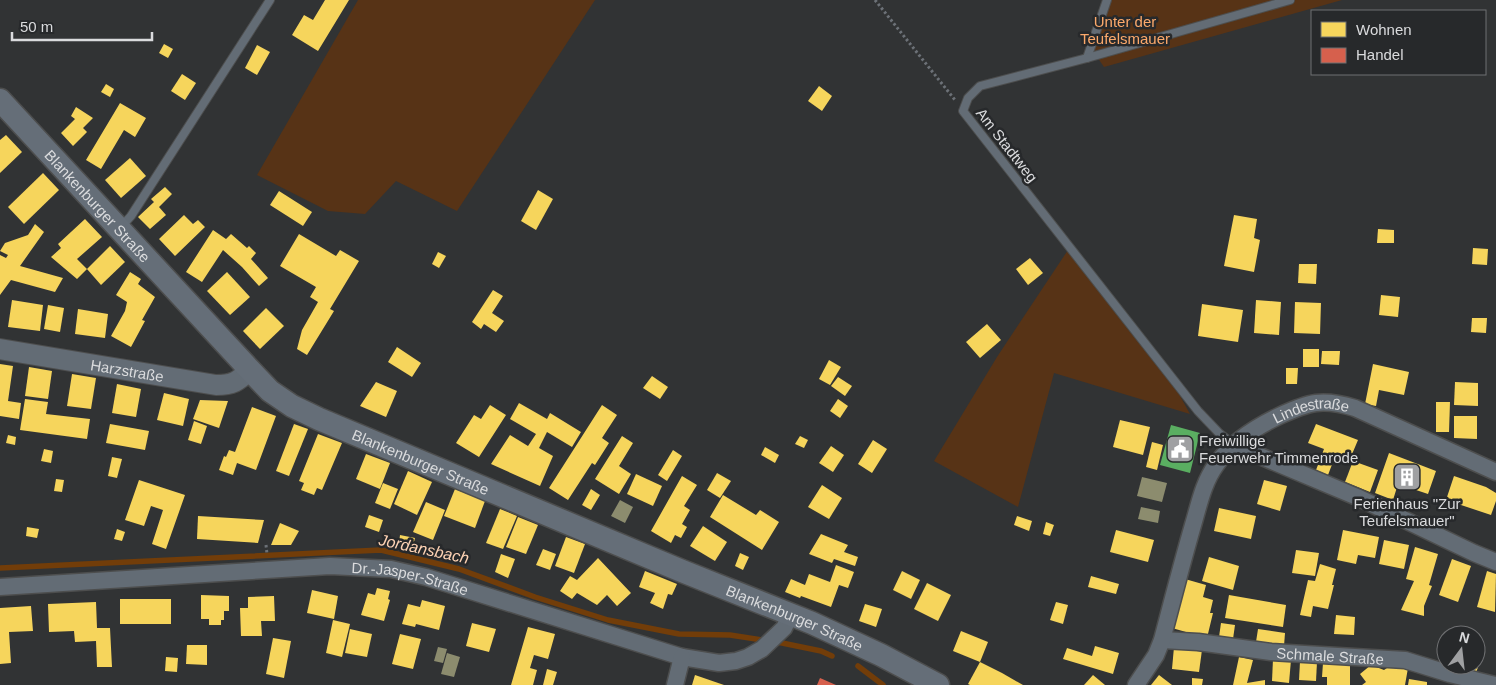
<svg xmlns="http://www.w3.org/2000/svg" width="1496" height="685" viewBox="0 0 1496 685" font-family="Arial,sans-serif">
<rect width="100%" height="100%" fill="#313334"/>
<g fill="#573316">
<path d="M 358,0 L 595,0 L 457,211 L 396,181 L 365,214 L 328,211 L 257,175 Z"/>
<path d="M 1103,0 L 1342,0 L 1104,67 L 1089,45 Z"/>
<path d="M 1068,250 L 1120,319 L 1179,394 L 1190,414 L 1054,373 L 1018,507 L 934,461 L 997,357 Z"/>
</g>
<g fill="#f6d55c">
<path d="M 325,0 L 349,0 L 318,51 L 292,35 L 304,15 L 313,20 Z"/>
<path d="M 164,44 L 173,49 L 168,58 L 159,53 Z"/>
<path d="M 257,45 L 270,52 L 257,75 L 245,68 Z"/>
<path d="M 182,74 L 196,83 L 185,100 L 171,91 Z"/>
<path d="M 106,84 L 114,89 L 110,97 L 101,92 Z"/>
<path d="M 819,86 L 832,96 L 822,111 L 808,101 Z"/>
<path d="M 120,103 L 146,118 L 135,137 L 124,130 L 101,169 L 86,160 Z"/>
<path d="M 76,107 L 93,118 L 83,128 L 87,132 L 73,146 L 61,133 L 75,119 L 71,116 Z"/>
<path d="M 6,135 L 22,152 L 0,173 L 0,140 Z"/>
<path d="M 130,158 L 146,176 L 121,198 L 105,180 Z"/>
<path d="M 43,173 L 59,190 L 24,224 L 8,207 Z"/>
<path d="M 165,187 L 172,194 L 159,207 L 166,215 L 150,229 L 138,217 L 154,202 L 151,199 Z"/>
<path d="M 538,190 L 553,199 L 536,230 L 521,221 Z"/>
<path d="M 279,191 L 312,212 L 303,226 L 270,205 Z"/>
<path d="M 184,215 L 193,224 L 198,220 L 205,227 L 175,256 L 159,239 Z"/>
<path d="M 1234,215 L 1257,219 L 1254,238 L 1260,240 L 1254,272 L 1224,266 Z"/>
<path d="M 85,219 L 102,237 L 77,259 L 87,269 L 77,279 L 51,257 L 61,248 L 58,244 Z"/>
<path d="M 35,224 L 44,232 L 20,266 L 63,278 L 55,292 L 11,280 L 0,295 L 0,255 L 6,258 L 8,255 L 0,251 L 5,243 L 28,235 Z"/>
<path d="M 1378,229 L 1394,230 L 1394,243 L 1377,243 Z"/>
<path d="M 213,230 L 226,239 L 231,234 L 247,248 L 249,246 L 256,253 L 251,259 L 268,278 L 259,286 L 242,267 L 223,250 L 202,282 L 186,272 Z"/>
<path d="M 299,234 L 336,256 L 340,250 L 359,261 L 330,309 L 334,311 L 307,355 L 297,349 L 302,330 L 318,302 L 310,297 L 316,287 L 280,266 Z"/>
<path d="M 110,246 L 125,262 L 101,285 L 87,269 Z"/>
<path d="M 1473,248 L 1488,249 L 1487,265 L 1472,264 Z"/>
<path d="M 438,252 L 446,256 L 439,268 L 432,264 Z"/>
<path d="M 1030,258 L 1043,273 L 1028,285 L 1016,269 Z"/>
<path d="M 1299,264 L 1317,264 L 1316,284 L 1298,283 Z"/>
<path d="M 130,272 L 141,279 L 138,284 L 155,297 L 142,320 L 145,321 L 131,347 L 111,336 L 125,311 L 127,302 L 116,295 Z"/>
<path d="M 227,272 L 250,297 L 230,315 L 207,291 Z"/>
<path d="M 493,290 L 503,296 L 492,313 L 504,321 L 496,332 L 484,324 L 481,329 L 472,322 Z"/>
<path d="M 1381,295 L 1400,297 L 1398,317 L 1379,315 Z"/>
<path d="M 12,300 L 43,305 L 40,331 L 8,327 Z"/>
<path d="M 1256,300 L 1281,302 L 1279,335 L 1254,333 Z"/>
<path d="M 1295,302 L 1321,303 L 1320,334 L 1294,333 Z"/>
<path d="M 1202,304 L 1243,310 L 1238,342 L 1198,336 Z"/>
<path d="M 48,305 L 64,308 L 60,332 L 44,329 Z"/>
<path d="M 266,308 L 284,326 L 260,349 L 243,331 Z"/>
<path d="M 78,309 L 108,314 L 105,338 L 75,334 Z"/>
<path d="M 1472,318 L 1487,318 L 1486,333 L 1471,332 Z"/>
<path d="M 987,324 L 1001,340 L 980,358 L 966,342 Z"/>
<path d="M 397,347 L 421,363 L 412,377 L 388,362 Z"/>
<rect x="1303" y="349" width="16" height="18"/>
<path d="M 1322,351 L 1340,351 L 1339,365 L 1321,364 Z"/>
<path d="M 829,360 L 841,367 L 830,385 L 819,379 Z"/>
<path d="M 0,364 L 13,366 L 8,401 L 21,403 L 19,419 L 0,416 Z"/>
<path d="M 1373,364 L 1409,372 L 1404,395 L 1379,390 L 1376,406 L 1365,404 Z"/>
<path d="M 29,367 L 52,371 L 48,399 L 25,396 Z"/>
<path d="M 1286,368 L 1298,368 L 1297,384 L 1286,384 Z"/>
<path d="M 72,374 L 96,378 L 91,409 L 67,406 Z"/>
<path d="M 652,376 L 668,387 L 660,399 L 643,388 Z"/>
<path d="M 838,377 L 852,386 L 845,396 L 831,386 Z"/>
<path d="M 376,382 L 397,391 L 386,417 L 360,406 Z"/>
<path d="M 1455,382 L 1478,383 L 1478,406 L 1454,405 Z"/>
<path d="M 117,384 L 141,389 L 136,417 L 112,413 Z"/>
<path d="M 164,393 L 189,399 L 183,426 L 157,420 Z"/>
<path d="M 25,399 L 48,402 L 46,414 L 90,419 L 87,439 L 20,430 Z"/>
<path d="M 838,399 L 848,406 L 840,418 L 830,411 Z"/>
<path d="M 200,400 L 228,401 L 219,428 L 193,419 Z"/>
<path d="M 1436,402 L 1450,402 L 1449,432 L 1436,432 Z"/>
<path d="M 519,403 L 547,419 L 550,413 L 581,432 L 572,447 L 547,432 L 539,448 L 553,456 L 540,486 L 491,464 L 510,435 L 528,446 L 536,434 L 510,419 Z"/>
<path d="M 490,405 L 506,415 L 479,457 L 456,443 L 474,415 L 481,419 Z"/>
<path d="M 602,405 L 617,415 L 602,438 L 609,443 L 595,465 L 592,463 L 568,500 L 549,488 Z"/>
<path d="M 252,407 L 276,416 L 256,470 L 237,463 L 233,475 L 219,470 L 224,456 L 226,457 L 229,450 L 235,452 Z"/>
<path d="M 1454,416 L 1477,416 L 1477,439 L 1454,438 Z"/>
<path d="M 1120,420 L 1150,427 L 1143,455 L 1113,447 Z"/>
<path d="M 194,421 L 207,426 L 201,444 L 188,440 Z"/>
<path d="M 110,424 L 149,431 L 145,450 L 106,443 Z"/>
<path d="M 294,424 L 308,429 L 289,476 L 276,471 Z"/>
<path d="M 1316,424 L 1358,440 L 1350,459 L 1336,454 L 1328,475 L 1316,470 L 1324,449 L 1308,443 Z"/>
<path d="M 318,434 L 342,443 L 322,490 L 317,488 L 314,495 L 301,490 L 304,483 L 299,481 Z"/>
<path d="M 8,435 L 16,437 L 15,445 L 6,443 Z"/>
<path d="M 622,436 L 633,443 L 619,466 L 631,474 L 619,494 L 595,479 Z"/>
<path d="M 800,436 L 808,440 L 804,448 L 795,444 Z"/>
<path d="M 873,440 L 887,449 L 872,473 L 858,464 Z"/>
<path d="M 1152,442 L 1163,445 L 1157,470 L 1146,467 Z"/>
<path d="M 831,446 L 844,455 L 833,472 L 819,463 Z"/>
<path d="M 765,447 L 779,455 L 775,463 L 761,455 Z"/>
<path d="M 44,449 L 53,451 L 51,463 L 41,461 Z"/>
<path d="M 673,450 L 682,456 L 667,481 L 658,475 Z"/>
<path d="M 1389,453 L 1436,471 L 1428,494 L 1398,484 L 1393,500 L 1375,493 Z"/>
<path d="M 366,454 L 390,463 L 380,489 L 356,479 Z"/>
<path d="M 112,457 L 122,459 L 117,478 L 108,476 Z"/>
<path d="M 1353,461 L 1378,470 L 1370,492 L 1345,482 Z"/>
<path d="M 408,471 L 432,482 L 417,515 L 394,504 Z"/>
<path d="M 717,473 L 731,481 L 720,498 L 707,490 Z"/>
<path d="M 636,474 L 662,486 L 653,506 L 627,494 Z"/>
<path d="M 682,476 L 697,485 L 684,506 L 690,510 L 682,524 L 687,527 L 681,538 L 675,535 L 671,543 L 651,531 Z"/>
<path d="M 1454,476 L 1486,487 L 1496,493 L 1496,501 L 1491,515 L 1446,500 Z"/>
<path d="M 56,479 L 64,480 L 62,492 L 54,491 Z"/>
<path d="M 139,480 L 185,495 L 166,549 L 152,544 L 163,510 L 151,506 L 144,526 L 125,520 Z"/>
<path d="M 1264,480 L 1287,486 L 1280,511 L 1257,504 Z"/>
<path d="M 383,483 L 398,489 L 390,509 L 375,503 Z"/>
<path d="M 822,485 L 842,498 L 829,519 L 808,507 Z"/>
<path d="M 455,489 L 485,501 L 475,528 L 444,516 Z"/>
<path d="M 591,489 L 600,495 L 591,510 L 582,505 Z"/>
<path d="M 723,495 L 756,515 L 760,510 L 779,522 L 762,550 L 710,517 Z"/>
<path d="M 426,502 L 445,510 L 433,540 L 413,532 Z"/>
<path d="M 1219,508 L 1256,516 L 1251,539 L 1214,531 Z"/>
<path d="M 500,509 L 517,516 L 503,549 L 486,543 Z"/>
<path d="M 369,515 L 383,520 L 379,532 L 365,527 Z"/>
<path d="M 198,516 L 264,520 L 258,543 L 197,539 Z"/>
<path d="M 1017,516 L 1032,521 L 1029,531 L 1014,525 Z"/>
<path d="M 518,517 L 538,525 L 526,554 L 506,547 Z"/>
<path d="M 1046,522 L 1054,525 L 1050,536 L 1043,534 Z"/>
<path d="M 280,523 L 299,531 L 291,545 L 271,545 Z"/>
<path d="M 703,526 L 727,542 L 715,561 L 690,546 Z"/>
<path d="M 27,527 L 39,529 L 37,538 L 26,536 Z"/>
<path d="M 117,529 L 125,532 L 122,541 L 114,539 Z"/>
<path d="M 1116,530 L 1154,540 L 1148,562 L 1110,552 Z"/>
<path d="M 1343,530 L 1379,537 L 1375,558 L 1358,555 L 1356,564 L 1337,560 Z"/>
<path d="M 821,534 L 848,545 L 844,552 L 858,557 L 855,566 L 834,559 L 832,563 L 809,554 Z"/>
<path d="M 400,535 L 415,538 L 413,546 L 399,543 Z"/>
<path d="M 566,537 L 585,544 L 574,573 L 555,566 Z"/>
<path d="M 1384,540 L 1409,545 L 1404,569 L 1379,564 Z"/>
<path d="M 1415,547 L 1438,554 L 1429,585 L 1432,586 L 1424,606 L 1424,616 L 1401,610 L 1414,581 L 1406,579 Z"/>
<path d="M 543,549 L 556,554 L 550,570 L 536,565 Z"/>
<path d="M 1296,550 L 1319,553 L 1315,576 L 1292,573 Z"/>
<path d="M 740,553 L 749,557 L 743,570 L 735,566 Z"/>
<path d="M 501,554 L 515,559 L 508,578 L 495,572 Z"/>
<path d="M 1209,557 L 1239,566 L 1233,590 L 1202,581 Z"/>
<path d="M 598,558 L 631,593 L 617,606 L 607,595 L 597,605 L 577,593 L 572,599 L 560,591 L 570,576 L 577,580 Z"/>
<path d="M 1452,559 L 1471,566 L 1458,602 L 1439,595 Z"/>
<path d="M 1320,564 L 1336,569 L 1332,585 L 1334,585 L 1328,609 L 1313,606 L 1311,617 L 1300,615 L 1308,580 L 1315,581 Z"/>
<path d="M 836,565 L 854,572 L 848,588 L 839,585 L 831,607 L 801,596 L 800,598 L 785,592 L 791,579 L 805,585 L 809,574 L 830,582 Z"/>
<path d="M 645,571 L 677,584 L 672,595 L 668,594 L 663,609 L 650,603 L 655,593 L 639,587 Z"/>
<path d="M 902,571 L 920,580 L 911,599 L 893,590 Z"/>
<path d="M 1487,571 L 1496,574 L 1495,612 L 1477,607 Z"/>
<path d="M 1091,576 L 1119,584 L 1116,594 L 1088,587 Z"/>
<path d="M 1185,579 L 1206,585 L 1203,597 L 1213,600 L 1210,613 L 1213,613 L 1207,638 L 1172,628 Z"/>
<path d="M 927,583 L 951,595 L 938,621 L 914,609 Z"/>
<path d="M 377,588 L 390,591 L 388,599 L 390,600 L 384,621 L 361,615 L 368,593 L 375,595 Z"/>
<path d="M 312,590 L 338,596 L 334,619 L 307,613 Z"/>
<path d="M 201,595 L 229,596 L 229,611 L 224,611 L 224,620 L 221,620 L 221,625 L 209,625 L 209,619 L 201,619 Z"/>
<path d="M 1229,595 L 1286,605 L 1283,627 L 1225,618 Z"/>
<path d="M 274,596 L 275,621 L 261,621 L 262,636 L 241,636 L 240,608 L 248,608 L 248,597 Z"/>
<rect x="120" y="599" width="51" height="25"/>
<path d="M 422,600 L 445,606 L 439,630 L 416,624 L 415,627 L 402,624 L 408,604 L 420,607 Z"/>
<path d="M 96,602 L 97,628 L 110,628 L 112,667 L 97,667 L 96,641 L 75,642 L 74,631 L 49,632 L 48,604 Z"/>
<path d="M 1056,602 L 1068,605 L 1063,624 L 1050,620 Z"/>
<path d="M 865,604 L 882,609 L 876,627 L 859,621 Z"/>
<path d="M 31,606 L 33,631 L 9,632 L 11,663 L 0,664 L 0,608 Z"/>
<path d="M 1336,615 L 1355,617 L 1354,635 L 1334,634 Z"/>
<path d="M 333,620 L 350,624 L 342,657 L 326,653 Z"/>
<path d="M 472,623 L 496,629 L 489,652 L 466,646 Z"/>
<path d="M 1221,623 L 1235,625 L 1233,639 L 1219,637 Z"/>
<path d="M 528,627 L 555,634 L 548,659 L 534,655 L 530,668 L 537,670 L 533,685 L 511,685 Z"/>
<path d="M 350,629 L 372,634 L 367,657 L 345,653 Z"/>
<path d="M 1258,629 L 1285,633 L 1284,646 L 1256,642 Z"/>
<path d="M 961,631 L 988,642 L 980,662 L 953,651 Z"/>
<path d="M 400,634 L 421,639 L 413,669 L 392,664 Z"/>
<path d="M 273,638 L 291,641 L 284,678 L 266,674 Z"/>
<path d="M 187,645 L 207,645 L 207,665 L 186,664 Z"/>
<path d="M 1095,646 L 1119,653 L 1113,674 L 1063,659 L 1067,648 L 1092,656 Z"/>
<path d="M 1174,647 L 1202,650 L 1199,672 L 1172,669 Z"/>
<path d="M 166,657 L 178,658 L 177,672 L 165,671 Z"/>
<path d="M 1239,657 L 1253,660 L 1247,683 L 1265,680 L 1265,685 L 1233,685 Z"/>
<path d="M 1273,659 L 1291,660 L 1289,683 L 1272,681 Z"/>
<path d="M 980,662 L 1002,673 L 1023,685 L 970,685 L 968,684 Z"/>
<path d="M 1300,662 L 1317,662 L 1316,681 L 1299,680 Z"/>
<path d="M 1323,663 L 1350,665 L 1350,685 L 1327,685 L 1327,677 L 1322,677 Z"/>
<path d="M 1371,665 L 1384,670 L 1390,666 L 1408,668 L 1405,685 L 1362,685 L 1366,682 L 1360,674 Z"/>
<path d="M 1463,665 L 1478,667 L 1475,676 L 1460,671 Z"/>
<path d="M 547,669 L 557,672 L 553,685 L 543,685 Z"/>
<path d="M 695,675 L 724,685 L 692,685 Z"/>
<path d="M 1093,675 L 1105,685 L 1084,685 Z"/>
<path d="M 1159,675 L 1172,685 L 1151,685 Z"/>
<path d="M 1192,678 L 1203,679 L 1202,685 L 1192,685 Z"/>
<path d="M 1409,679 L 1427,682 L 1427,685 L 1408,685 Z"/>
</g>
<path fill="#d6604d" d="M 820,678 L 836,685 L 817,685 Z"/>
<path fill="#5aae61" d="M 1171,425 L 1200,433 L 1190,473 L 1160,465 Z"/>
<g fill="#8c8c6e">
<path d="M 1142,477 L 1167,483 L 1162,502 L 1137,496 Z"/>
<path d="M 620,500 L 633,507 L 625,523 L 611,516 Z"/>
<path d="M 1141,507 L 1160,511 L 1158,523 L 1138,519 Z"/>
<path d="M 438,647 L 447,649 L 443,663 L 434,661 Z"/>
<path d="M 447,653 L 460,657 L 454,677 L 441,674 Z"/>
</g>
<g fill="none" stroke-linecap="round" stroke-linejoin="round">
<g stroke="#723d09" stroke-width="5.5">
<path d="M 0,568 L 381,550 L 459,569 L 535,597 L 608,620 L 679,634 L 730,635 L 782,643 L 821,651 L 832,656"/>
<path d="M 858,666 L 883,685"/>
</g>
<g stroke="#4d4e4e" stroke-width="10">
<g id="service">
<path d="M 1087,58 L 1107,0"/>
<path d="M 121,227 L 131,216 L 270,0"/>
<path d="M 1234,445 L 1219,433 L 1198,411 L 963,111 L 968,98 L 980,86 L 1087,58 L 1290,0"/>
</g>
</g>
<g stroke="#4d4e4e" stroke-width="19">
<g id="minor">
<path d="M 1234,445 L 1357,497 L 1474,553 L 1496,562"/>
<path id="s1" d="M 0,587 L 330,566 L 391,569 L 426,577 L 682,657 L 719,663 L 736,661 L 748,657 L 762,649 L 784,628 L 791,614"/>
<path id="s2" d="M 1162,640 L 1198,642 L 1271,652 L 1405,660 L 1450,674 L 1495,685"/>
<path d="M 675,685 L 682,657"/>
<path id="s3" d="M 1136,685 L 1156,655 L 1162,640 C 1172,602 1182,563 1193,525 C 1199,505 1203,483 1216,465 C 1230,444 1256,427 1279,416 C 1309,402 1322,398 1355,408 L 1496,472"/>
</g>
</g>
<g stroke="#4d4e4e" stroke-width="22">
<g id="tertiary">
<path id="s4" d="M 0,349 L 216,385 C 233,385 237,382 250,370"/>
</g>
</g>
<g stroke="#4d4e4e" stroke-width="25">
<g id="secondary">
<path id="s5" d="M 0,100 L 250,370 L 270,391 L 292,406 L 319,419 L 682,571 L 812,623 L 881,655 L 938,685"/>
</g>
</g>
<g stroke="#6c7177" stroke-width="3" stroke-dasharray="2.5 2.5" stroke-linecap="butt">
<path d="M 875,0 L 955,100"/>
<path d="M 266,545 L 267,554"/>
</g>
<use href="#service" stroke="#636c75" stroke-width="8"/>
<use href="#minor" stroke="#636c75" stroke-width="16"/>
<use href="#tertiary" stroke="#636c75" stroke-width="20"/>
<use href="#secondary" stroke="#656e78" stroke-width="22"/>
</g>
<defs>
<g id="civic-square" transform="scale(1.4375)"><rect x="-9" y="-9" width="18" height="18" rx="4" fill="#9fa0a2" stroke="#27292b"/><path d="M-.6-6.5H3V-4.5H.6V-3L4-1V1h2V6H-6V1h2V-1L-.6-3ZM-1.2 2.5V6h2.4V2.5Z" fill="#fff"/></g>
<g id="building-square" transform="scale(1.4375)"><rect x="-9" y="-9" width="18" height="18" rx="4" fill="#9fa0a2" stroke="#27292b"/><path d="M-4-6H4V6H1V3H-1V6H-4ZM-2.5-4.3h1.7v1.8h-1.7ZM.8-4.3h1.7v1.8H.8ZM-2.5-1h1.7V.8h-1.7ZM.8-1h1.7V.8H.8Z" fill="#fff"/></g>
</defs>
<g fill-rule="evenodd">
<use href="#civic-square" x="1180" y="449"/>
<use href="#building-square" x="1407" y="477"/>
</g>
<g text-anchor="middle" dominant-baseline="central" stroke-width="5" stroke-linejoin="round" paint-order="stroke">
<g font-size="15" fill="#fca96b" stroke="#27292b">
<text x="1125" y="21">Unter der<tspan x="1125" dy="17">Teufelsmauer</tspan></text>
</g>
<g font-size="15" fill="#dadbdd" stroke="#27292b">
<text transform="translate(1007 145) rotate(52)">Am Stadtweg</text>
<text stroke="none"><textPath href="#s5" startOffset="144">Blankenburger Straße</textPath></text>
<text stroke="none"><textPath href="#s4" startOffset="129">Harzstraße</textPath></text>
<text stroke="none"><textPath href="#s3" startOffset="350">Lindestraße</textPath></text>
<text stroke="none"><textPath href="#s5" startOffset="564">Blankenburger Straße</textPath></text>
<text stroke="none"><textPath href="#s1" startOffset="412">Dr.-Jasper-Straße</textPath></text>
<text stroke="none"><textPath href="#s5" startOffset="969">Blankenburger Straße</textPath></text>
<text stroke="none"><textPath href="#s2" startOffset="169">Schmale Straße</textPath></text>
</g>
<g font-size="15" fill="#dadbdd" stroke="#27292b" text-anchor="start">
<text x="1199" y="440">Freiwillige<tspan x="1199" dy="17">Feuerwehr Timmenrode</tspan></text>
<text x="1407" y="503" text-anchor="middle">Ferienhaus "Zur<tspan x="1407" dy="17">Teufelsmauer"</tspan></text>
</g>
<g font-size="16" font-style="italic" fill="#fdd2b4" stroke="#27292b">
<text transform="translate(424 549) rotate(12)">Jordansbach</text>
</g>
</g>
<rect x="1311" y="10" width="175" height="65" fill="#27292b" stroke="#6f7072"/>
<rect x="1321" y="22" width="25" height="15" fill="#f6d55c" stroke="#6f7072"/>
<text x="1356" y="35" font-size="15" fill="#dadbdd">Wohnen</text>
<rect x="1321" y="48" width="25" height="15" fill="#d6604d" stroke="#6f7072"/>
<text x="1356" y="60" font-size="15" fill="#dadbdd">Handel</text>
<g transform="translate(1461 650) rotate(15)"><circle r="24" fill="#27292b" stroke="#6f7072"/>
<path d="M0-4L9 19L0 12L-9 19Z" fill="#9fa0a2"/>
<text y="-8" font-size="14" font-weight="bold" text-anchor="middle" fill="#dadbdd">N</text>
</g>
<path d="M12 32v8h140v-8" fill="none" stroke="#dadbdd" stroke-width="2.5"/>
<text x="20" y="32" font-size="15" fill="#dadbdd" stroke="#27292b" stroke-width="4" paint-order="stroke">50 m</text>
</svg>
